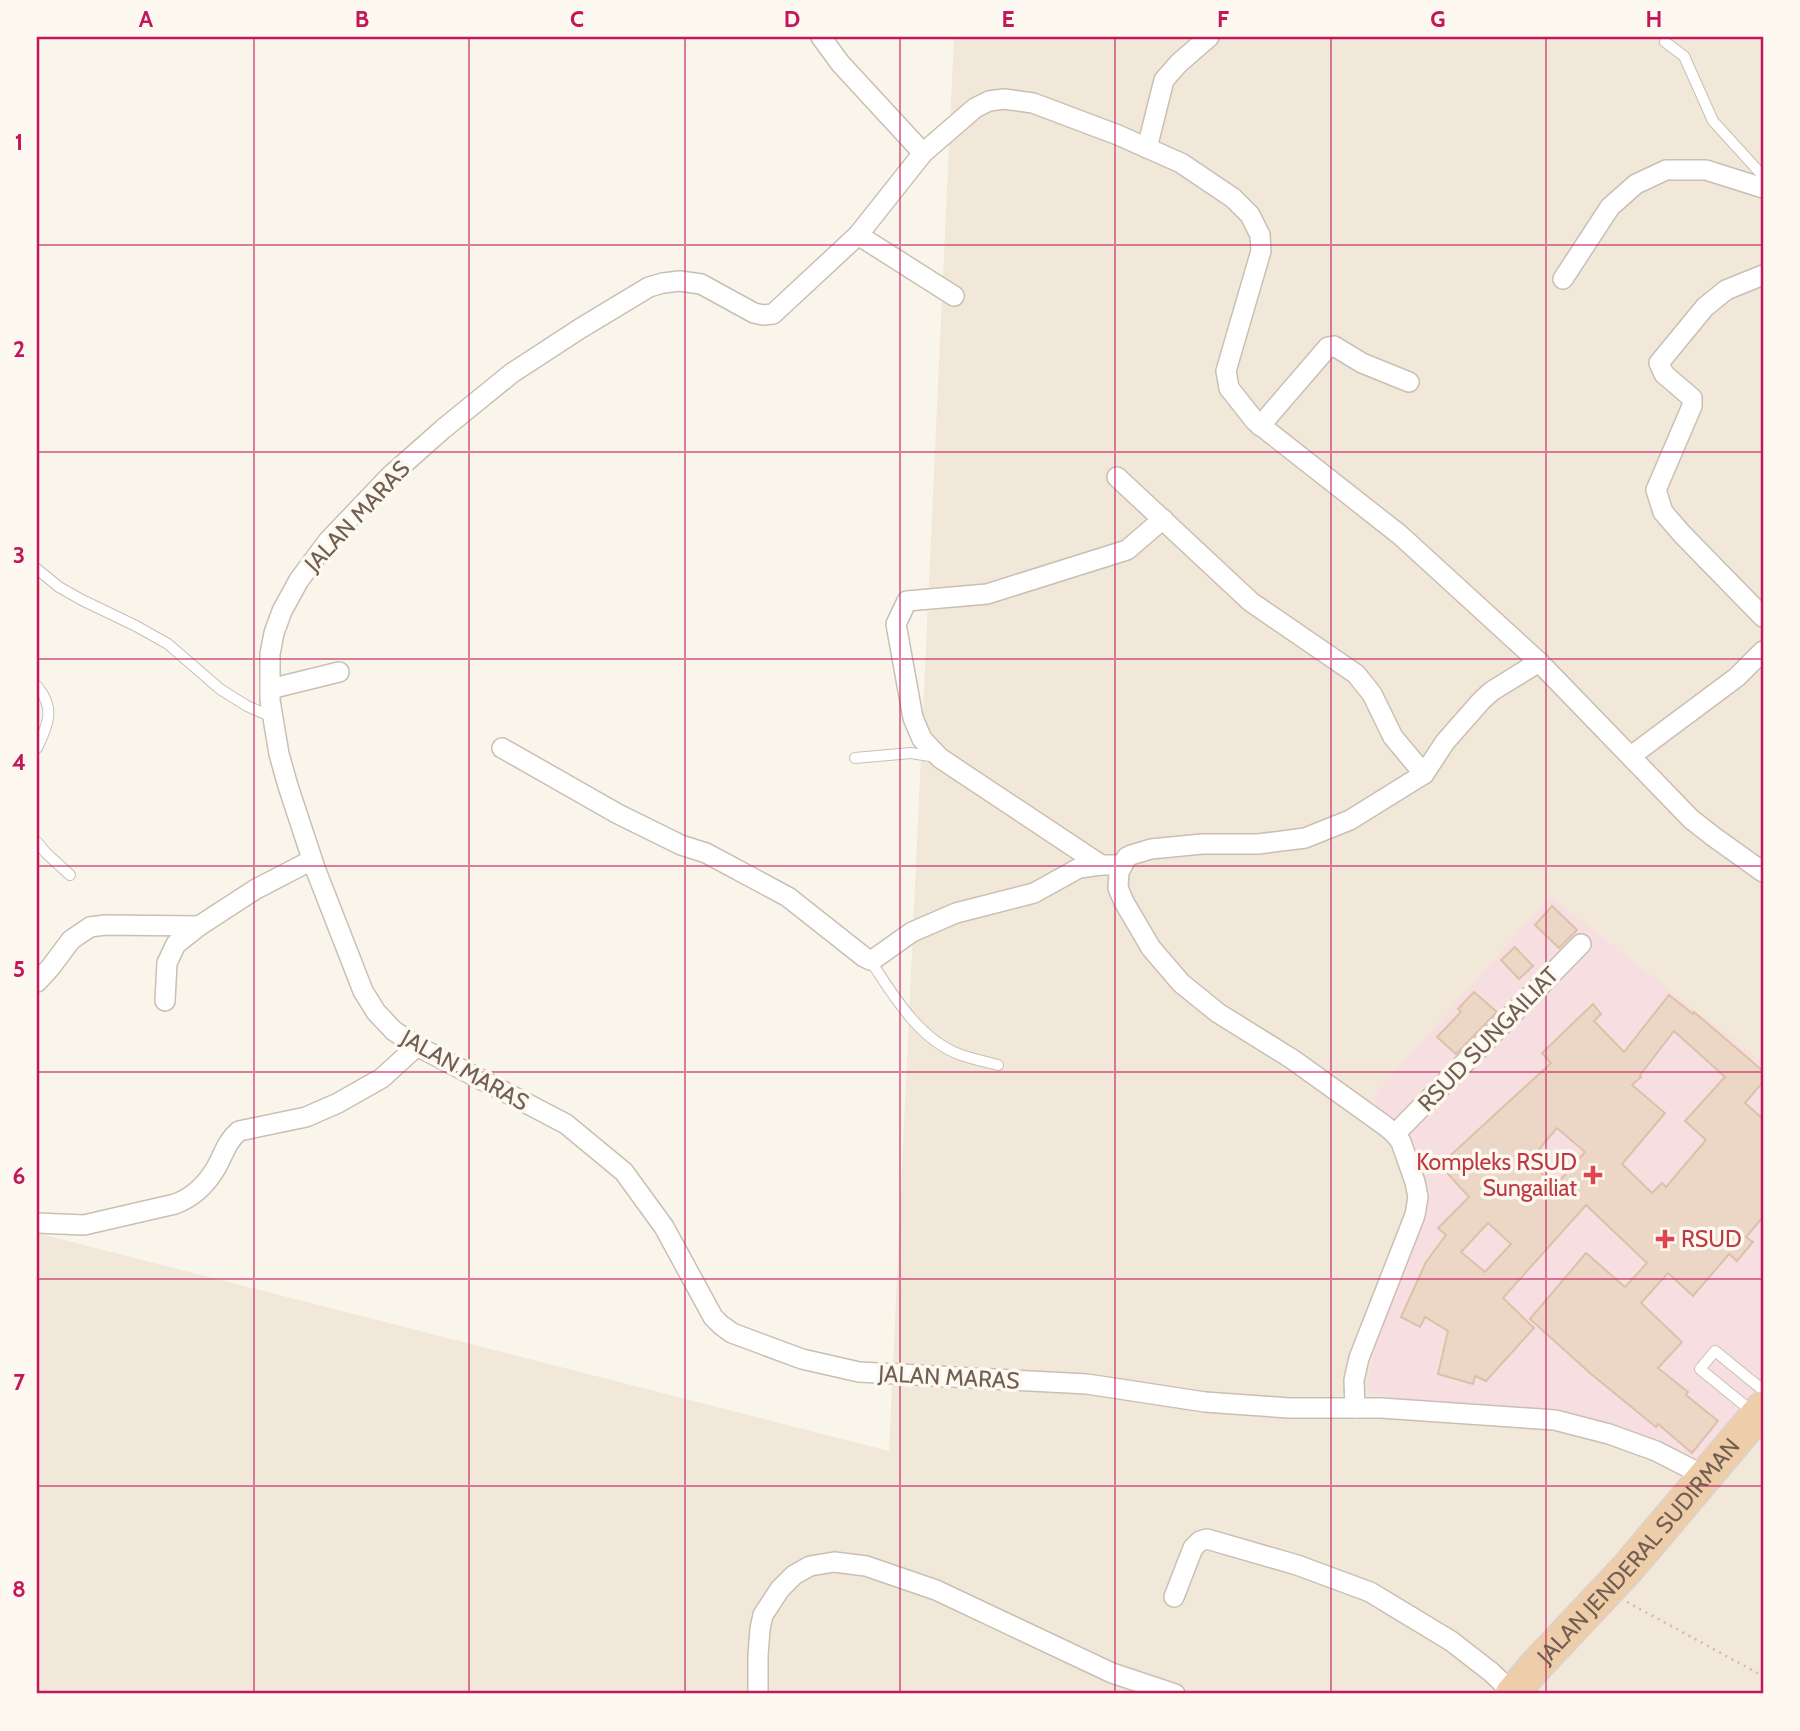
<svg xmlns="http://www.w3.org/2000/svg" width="1800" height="1731" viewBox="0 0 1800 1731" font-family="Cabin,sans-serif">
<rect width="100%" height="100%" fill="#faf5eb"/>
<path fill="#f1e8da" d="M 954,37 L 1763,37 L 1763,1694 L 37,1694 L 37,1233 L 889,1451 Z"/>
<path fill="#f7dfe1" d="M 1550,896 L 1763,1063 L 1763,1389 L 1699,1462 L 1645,1445 L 1420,1403 L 1368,1392 L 1369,1372 L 1375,1347 L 1390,1301 L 1412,1252 L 1430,1196 L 1416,1153 L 1372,1098 Z"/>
<g fill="#ecd7c6" stroke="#ddc0a8" stroke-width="2" fill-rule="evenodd">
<path d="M 1552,906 L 1577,930 L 1559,948 L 1535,925 Z"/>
<path d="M 1515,947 L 1533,966 L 1519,979 L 1501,960 Z"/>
<path d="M 1474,992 L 1497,1012 L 1456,1054 L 1437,1037 L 1461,1012 L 1458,1009 Z"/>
<path d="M 1669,995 L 1693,1014 L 1694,1012 L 1763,1071 L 1763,1082 L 1745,1103 L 1763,1119 L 1763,1217 L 1746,1237 L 1753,1242 L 1737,1261 L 1729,1254 L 1693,1296 L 1668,1273 L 1641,1303 L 1682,1342 L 1658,1368 L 1688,1392 L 1686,1395 L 1718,1421 L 1692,1453 L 1658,1424 L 1656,1427 L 1591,1374 L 1530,1319 L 1586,1253 L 1625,1287 L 1647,1263 L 1586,1205 L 1503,1298 L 1534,1328 L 1486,1381 L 1475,1376 L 1473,1384 L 1438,1374 L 1448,1331 L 1425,1317 L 1420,1327 L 1401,1317 L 1426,1262 L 1446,1235 L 1438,1228 L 1469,1197 L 1440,1165 L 1551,1063 L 1542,1053 L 1593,1004 L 1601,1014 L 1594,1021 L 1624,1052 ZM 1674,1031 L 1725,1077 L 1685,1121 L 1706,1140 L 1666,1187 L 1662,1183 L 1652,1193 L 1622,1164 L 1665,1113 L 1632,1085 L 1641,1077 L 1640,1075 ZM 1557,1128 L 1585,1152 L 1555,1186 L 1529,1161 ZM 1488,1223 L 1511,1244 L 1485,1272 L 1461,1252 Z"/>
</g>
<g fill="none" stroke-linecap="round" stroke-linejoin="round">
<g stroke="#cbbeb2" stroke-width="12">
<g id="service">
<path d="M 1665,42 L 1684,56 L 1713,121 L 1763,176"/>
<path d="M 37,569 L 59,587 L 82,600 L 136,626 L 168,644 L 220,689 L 247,706 L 272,717"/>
<path d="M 37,686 C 56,709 48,724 37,748"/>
<path d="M 855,758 L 911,753 L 936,757"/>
<path d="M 37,842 L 46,853 L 70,875"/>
<path d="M 870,960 C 893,995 919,1040 961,1055 C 973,1059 986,1062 998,1065"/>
<path d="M 1754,1413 L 1700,1369 L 1715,1351 L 1763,1390"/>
</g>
</g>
<g stroke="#cbbeb2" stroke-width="22">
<g id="minor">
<path d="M 821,37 L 840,63 L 923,153"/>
<path d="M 1147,148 L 1164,80 L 1179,63 L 1209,37"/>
<path d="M 858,235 L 954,296"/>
<path d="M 1763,275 L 1726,290 L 1705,307 L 1659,363 L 1664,374 L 1692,398 L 1692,406 L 1656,490 L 1663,512 L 1682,534 L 1763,617"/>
<path d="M 1563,279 L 1610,207 L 1636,184 L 1666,170 L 1706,170 L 1763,188"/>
<path d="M 1260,426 L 1328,347 L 1334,346 L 1362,363 L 1409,382"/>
<path d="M 1117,477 L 1251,602 L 1356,674 L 1372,694 L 1393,737 L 1424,774"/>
<path d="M 270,689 L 339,672"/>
<path d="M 502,748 L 618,814 L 681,845 L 706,853 L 788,897 L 864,957 L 870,960 L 874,959 L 912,932 L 956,913 L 1034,893 L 1079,868 L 1101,865 L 1122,865"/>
<path d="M 1631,756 L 1737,677 L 1763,651"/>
<path d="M 1101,865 L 940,758 L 922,739 L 913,718 L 896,624 L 907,601 L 987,594 L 1127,550 L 1163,519"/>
<path d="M 37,982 L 50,968 L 71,940 L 90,927 L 105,925 L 199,926"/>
<path d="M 165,1001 L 167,963 L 176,944 L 199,926 L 256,889 L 312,860"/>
<path d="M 1395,1134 L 1581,944"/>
<path d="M 37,1223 L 84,1225 L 175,1204 C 194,1197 206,1185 216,1168 C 224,1154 226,1142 239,1131 L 306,1117 L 338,1103 L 382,1078 L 417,1046"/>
<path d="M 1355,1408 L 1354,1380 L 1359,1358 L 1415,1215 L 1418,1197 L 1415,1182 L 1401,1142 L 1395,1134 L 1384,1125 L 1292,1059 L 1218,1013 L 1181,983 L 1151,948 L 1124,902 L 1118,888 L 1119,872 L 1127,857 L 1131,855 L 1151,849 L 1202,844 L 1258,844 L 1305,838 L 1350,820 L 1424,774 L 1445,742 L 1482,700 L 1492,691 L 1539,662"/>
<path d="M 1705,1476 L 1656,1451 L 1609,1434 L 1555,1420 L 1381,1408 L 1289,1408 L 1205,1402 L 1087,1384 L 859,1372 L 802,1359 L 732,1333 L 721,1325 L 713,1317 L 664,1227 L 624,1172 L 566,1124 L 417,1046 L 394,1031 L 376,1012 L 363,991 L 315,868 L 288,786 L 279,754 L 270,700 L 270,654 L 274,633 L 282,611 L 299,580 L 328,541 L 390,476 L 443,429 L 512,373 L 581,328 L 649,287 L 663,283 L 680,281 L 701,284 L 754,313 L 763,315 L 773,314 L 858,235 L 923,153 L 975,108 L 989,101 L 1004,99 L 1033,103 L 1118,135 L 1181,163 L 1233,198 L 1250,215 L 1260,235 L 1261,251 L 1226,371 L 1229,388 L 1255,421 L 1400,535 L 1539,662 L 1691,819 L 1714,837 L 1763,872"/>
<path d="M 1174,1597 L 1193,1548 L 1200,1541 L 1207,1539 L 1297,1565 L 1370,1592 L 1451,1641 L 1491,1672 L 1513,1693"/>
<path d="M 758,1694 L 758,1655 L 760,1629 L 763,1615 L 780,1589 L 794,1575 L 810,1566 L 834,1562 L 866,1566 L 936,1590 L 1112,1673 L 1175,1694"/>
</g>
</g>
<g stroke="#d8d2ce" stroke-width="36">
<g id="trunk">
<path id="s1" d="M 1512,1694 L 1533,1669 L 1627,1569 L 1763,1408"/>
</g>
</g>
<path stroke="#d1bba9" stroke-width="2.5" stroke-dasharray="2 5" stroke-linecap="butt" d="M 1627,1602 L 1763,1676"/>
<use href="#service" stroke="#fff" stroke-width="10"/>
<use href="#minor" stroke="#fff" stroke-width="19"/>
<use href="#trunk" stroke="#eecdab" stroke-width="33"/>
</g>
<path fill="none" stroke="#c2185b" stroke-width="2" stroke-opacity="0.55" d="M 254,37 L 254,1694M 469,37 L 469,1694M 685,37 L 685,1694M 900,37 L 900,1694M 1115,37 L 1115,1694M 1331,37 L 1331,1694M 1546,37 L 1546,1694M 37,245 L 1763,245M 37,452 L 1763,452M 37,659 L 1763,659M 37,866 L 1763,866M 37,1072 L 1763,1072M 37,1279 L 1763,1279M 37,1486 L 1763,1486"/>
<g fill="#e0444e" stroke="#fdf9f1" stroke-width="2.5">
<path d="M1589.5 1164.5h7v7h7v7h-7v7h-7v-7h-7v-7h7z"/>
<path d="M1661.5 1228.5h7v7h7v7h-7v7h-7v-7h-7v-7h7z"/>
</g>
<g text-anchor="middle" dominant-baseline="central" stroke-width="7" stroke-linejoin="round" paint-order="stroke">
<g font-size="23" fill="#725f51" stroke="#fdf9f1">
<text transform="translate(357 516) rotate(-47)">JALAN MARAS</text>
<text transform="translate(1488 1039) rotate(-46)">RSUD SUNGAILIAT</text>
<text transform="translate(465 1070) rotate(29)">JALAN MARAS</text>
<text transform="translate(949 1377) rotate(3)">JALAN MARAS</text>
<text stroke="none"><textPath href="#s1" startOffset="191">JALAN JENDERAL SUDIRMAN</textPath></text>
</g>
<g font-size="23" fill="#be3a42" stroke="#fdf9f1" text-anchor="end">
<text x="1577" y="1162">Kompleks RSUD<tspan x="1577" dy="26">Sungailiat</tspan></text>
<text x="1681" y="1239" text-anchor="start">RSUD</text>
</g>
</g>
<rect width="1800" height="1731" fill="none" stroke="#fdf9f1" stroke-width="77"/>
<rect x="38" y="38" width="1724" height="1654" fill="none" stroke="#c2185b" stroke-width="2.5"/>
<g font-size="23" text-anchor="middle" font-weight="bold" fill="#c2185b">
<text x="146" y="27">A</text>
<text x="362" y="27">B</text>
<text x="577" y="27">C</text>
<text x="792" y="27">D</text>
<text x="1008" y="27">E</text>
<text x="1223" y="27">F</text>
<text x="1438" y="27">G</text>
<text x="1654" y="27">H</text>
<text x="19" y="150">1</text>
<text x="19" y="357">2</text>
<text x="19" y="563">3</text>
<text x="19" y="770">4</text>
<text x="19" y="977">5</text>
<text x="19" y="1184">6</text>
<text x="19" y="1390">7</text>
<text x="19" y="1597">8</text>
</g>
</svg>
